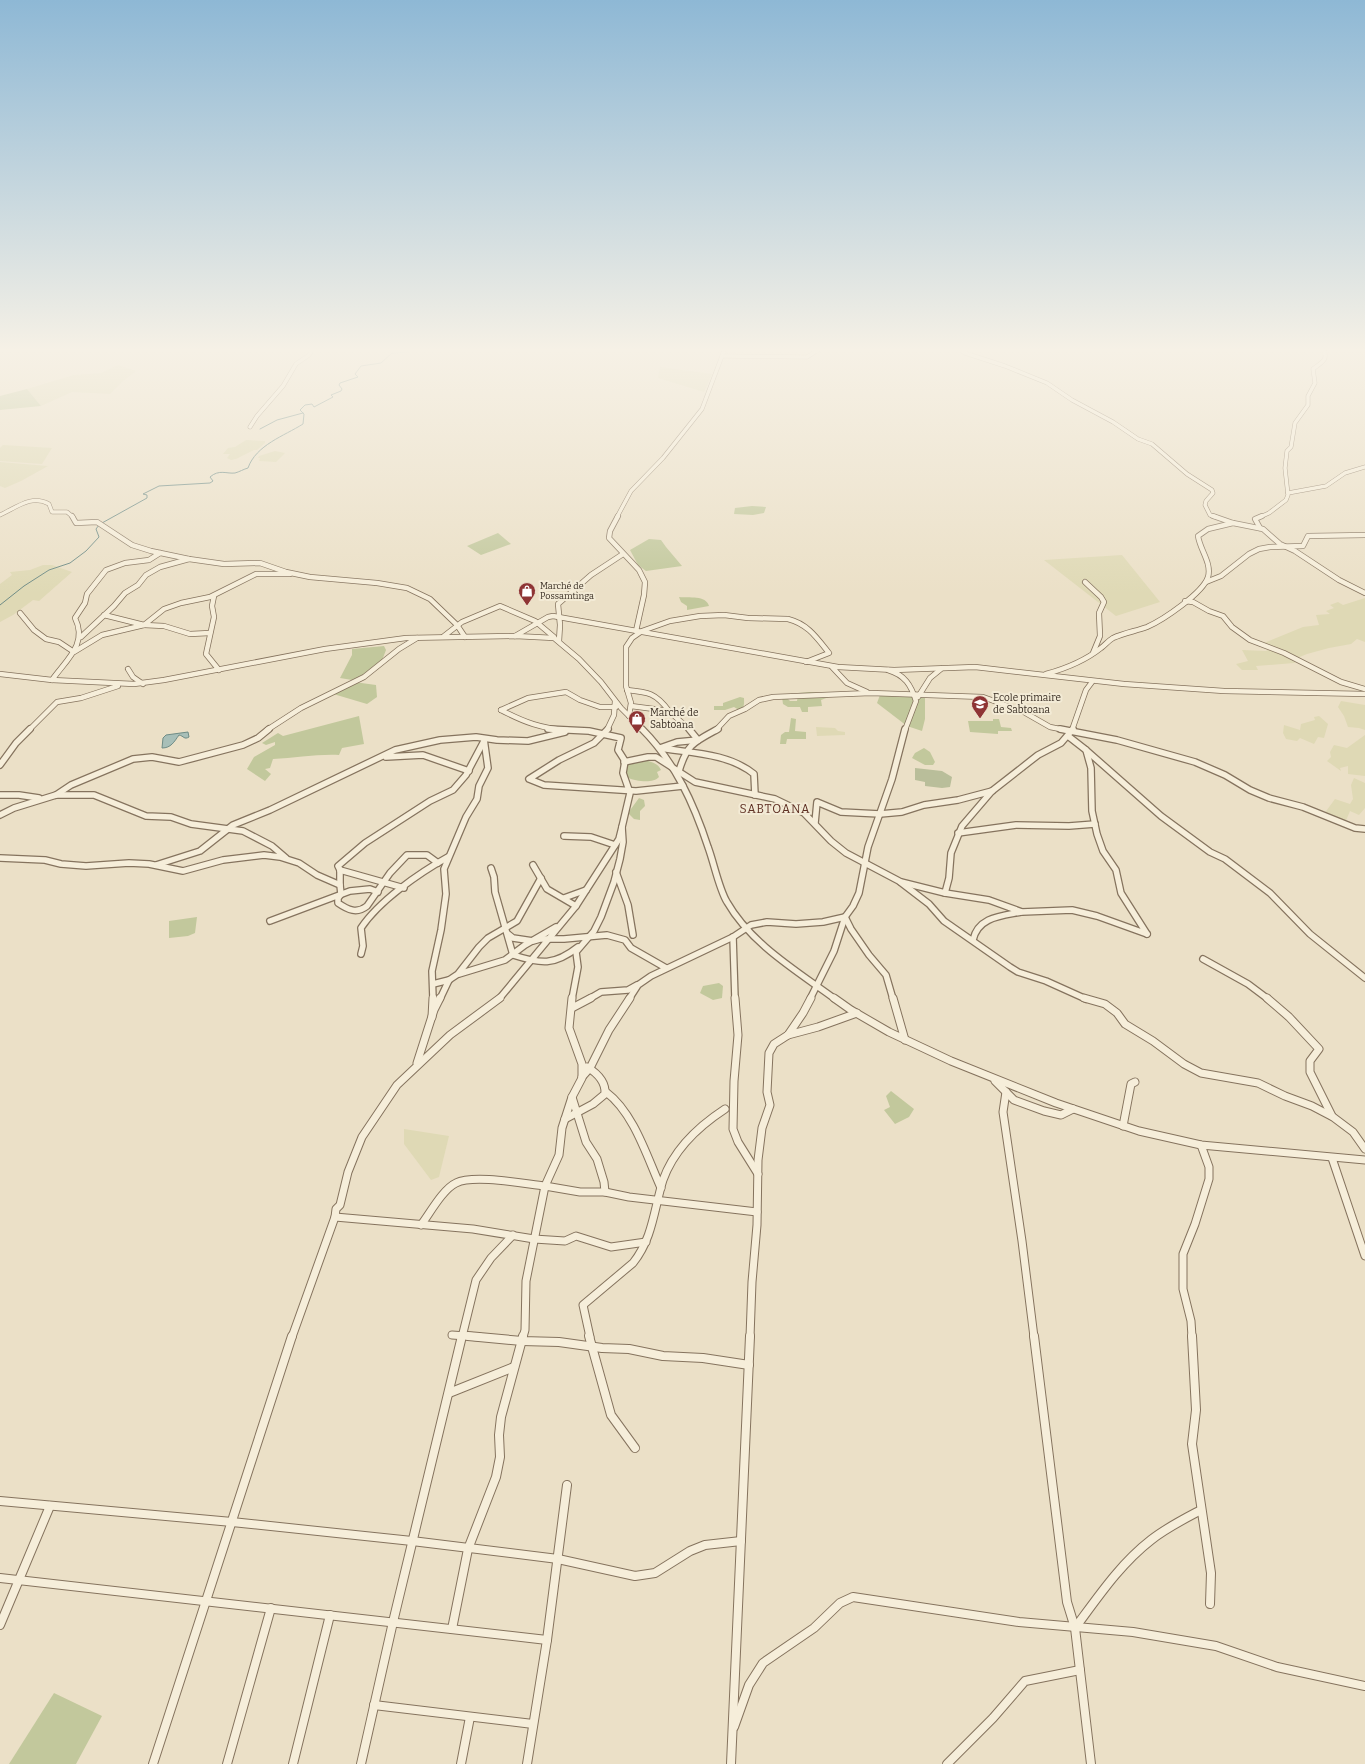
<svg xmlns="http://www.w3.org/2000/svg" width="1365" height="1764" viewBox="0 0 1365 1764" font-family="Bitter,serif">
<rect width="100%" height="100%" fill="#ebe0c7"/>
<g fill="#dfd9b5">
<path d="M 118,365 L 136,371 L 122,382 L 110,394 L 72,392 L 41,406 L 27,389 L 74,375 L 101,373 Z"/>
<path d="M 660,367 L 712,374 L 704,392 L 658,378 Z"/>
<path d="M 246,440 L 265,441 L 265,443 L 257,450 L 254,450 L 236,459 L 231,460 L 227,458 L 230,454 L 223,454 L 228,448 L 235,447 Z"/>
<path d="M 3,445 L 52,448 L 42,464 L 0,461 L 0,448 Z"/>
<path d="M 275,451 L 285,453 L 276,462 L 259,461 L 260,458 L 258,458 L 259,456 Z"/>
<path d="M 0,462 L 48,466 L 21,481 L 5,488 L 0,486 Z"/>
<path d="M 1122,555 L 1160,602 L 1116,616 L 1044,560 Z"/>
<path d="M 43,565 L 52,565 L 72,572 L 39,601 L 33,600 L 13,615 L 0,622 L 0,584 L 12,575 L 10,572 L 30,570 Z"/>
<path d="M 1365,598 L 1365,642 L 1357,639 L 1351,644 L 1329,648 L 1307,654 L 1295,659 L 1298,661 L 1294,663 L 1256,666 L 1258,670 L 1242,670 L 1236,664 L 1248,661 L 1242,650 L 1266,651 L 1270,649 L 1264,643 L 1303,627 L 1319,625 L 1316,615 L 1330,614 L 1326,611 L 1334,608 L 1330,605 L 1338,602 L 1343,605 Z"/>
<path d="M 1341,701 L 1365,705 L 1365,730 L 1359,728 L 1348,727 L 1344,716 L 1338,707 Z"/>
<path d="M 1319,716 L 1328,724 L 1324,738 L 1318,737 L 1314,744 L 1300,738 L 1297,741 L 1286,739 L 1283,733 L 1284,725 L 1300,730 L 1301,724 L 1315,720 L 1314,717 Z"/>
<path d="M 816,727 L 835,728 L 838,731 L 845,732 L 845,735 L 817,736 Z"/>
<path d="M 1365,735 L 1365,776 L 1348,774 L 1348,766 L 1340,768 L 1341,771 L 1327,761 L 1331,757 L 1330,752 L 1334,745 L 1347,748 Z"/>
<path d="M 1354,778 L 1365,783 L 1365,808 L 1359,815 L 1350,811 L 1345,823 L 1324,814 L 1335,799 L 1350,804 L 1353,799 L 1351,785 Z"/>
<path d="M 404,1129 L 449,1136 L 439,1177 L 431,1180 L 404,1144 Z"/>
</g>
<g fill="#c2c89c">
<path d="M 27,389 L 41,406 L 0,410 L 0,396 Z"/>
<path d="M 752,506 L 766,507 L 764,513 L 753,515 L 734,514 L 735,508 Z"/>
<path d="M 498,533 L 511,544 L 481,555 L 467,546 Z"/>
<path d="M 649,539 L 661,540 L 666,547 L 682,566 L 646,571 L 638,565 L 630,550 Z"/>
<path d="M 679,597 C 689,598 706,595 709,606 L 687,610 L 687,606 L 681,602 Z"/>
<path d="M 384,646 L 386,650 L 381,663 L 365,675 L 352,680 L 340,678 L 352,655 L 352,649 Z"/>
<path d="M 354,682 L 376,685 L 377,697 L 367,704 L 330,693 Z"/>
<path d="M 810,692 L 823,693 L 829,697 L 821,700 L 822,706 L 808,707 L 808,712 L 802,712 L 800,707 L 788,707 L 783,704 L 782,697 L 786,697 L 790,701 L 797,701 L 798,693 Z"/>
<path d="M 880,695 L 925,698 L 925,719 L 922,731 L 907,726 L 877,703 Z"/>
<path d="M 740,697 L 744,698 C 744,704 745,707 739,710 L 734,707 L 725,710 L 714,710 L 714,706 L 723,706 L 723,703 Z"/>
<path d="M 359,716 L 364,744 L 342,748 L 339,755 C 317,754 295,758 273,759 L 270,768 L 265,769 L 271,774 L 265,781 L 247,769 L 254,757 L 275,745 L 275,742 L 266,745 L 262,743 L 278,733 L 283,736 Z"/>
<path d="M 791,718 L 796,719 L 795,731 L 806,732 L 806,739 L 787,739 L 786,744 L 780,744 L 781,735 L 785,732 L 789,732 Z"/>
<path d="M 993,719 L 999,719 L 1001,727 L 1011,728 L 1012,731 L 998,731 L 998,734 L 970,732 L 968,721 L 993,721 Z"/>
<path d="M 924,748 L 930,752 L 935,762 L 933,765 L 925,765 L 912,758 L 915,753 Z"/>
<path d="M 645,760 C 651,762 658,763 661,770 L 657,772 L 659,777 C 653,784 636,781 628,778 L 624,773 C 627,759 633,762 645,760 Z"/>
<path d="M 639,798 L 644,800 L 645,806 L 640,811 L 640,820 L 634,819 L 628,813 Z"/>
<path d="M 197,917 L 195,933 L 188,936 L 169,938 L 169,921 Z"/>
<path d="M 719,983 L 723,986 L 722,998 L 713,1000 L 700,993 L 703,986 Z"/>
<path d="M 891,1091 L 914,1109 L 909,1117 L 895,1124 L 884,1110 L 890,1107 L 886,1096 Z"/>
<path d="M 54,1693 L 102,1716 L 76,1764 L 9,1764 Z"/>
</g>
<path fill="#b9be9a" d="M 915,768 L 942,771 L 952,777 L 950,787 L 942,788 L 925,786 L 925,782 L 915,780 Z"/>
<path fill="#a8bfb8" stroke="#6f8c86" d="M 188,732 L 189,737 C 184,740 184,736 179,735 C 174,742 171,748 162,748 L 163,738 L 166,735 Z"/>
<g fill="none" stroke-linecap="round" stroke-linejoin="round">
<g stroke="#6f8c86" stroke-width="1">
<path d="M 260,429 L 277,420 L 303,413"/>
<path d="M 102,523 L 147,498 L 147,495 L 143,494 L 159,486 L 210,483 L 213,481 L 210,477 C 219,469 227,474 235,473 C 239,472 244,469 248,468 C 256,445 284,436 303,424 L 304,414 L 300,410 L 305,405 L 312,404 L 314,407 L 333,397 L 331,395 L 341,391 L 342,389 L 339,385 L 340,383 L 358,377 L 355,374 L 361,366 L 381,363 L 392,353 L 409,352 L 418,348"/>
<path d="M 0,605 L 24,586 L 49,570 L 70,563 L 86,551 L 99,537 L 96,529 L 99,525"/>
</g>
<g stroke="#85735e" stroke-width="4.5">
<g id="minor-far4">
<path d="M 956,348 L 965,353 L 1005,366 L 1047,383 L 1072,400 L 1113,422 L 1138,439 L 1152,444 L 1187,474 L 1212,490 L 1213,493 L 1206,501 L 1205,505 L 1210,515 L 1216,517"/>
<path d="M 722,356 L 807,357 L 821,348"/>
<path d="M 250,427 L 257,416 L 283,386 L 296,364 L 309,355 L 314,348"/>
<path d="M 1288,493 L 1326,486 L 1345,473 L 1365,467"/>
<path d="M 0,515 C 16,508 31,494 49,504 L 52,512 L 67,512 L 73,517"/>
<path d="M 617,517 L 631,491 L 663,458 L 702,409 L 725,348"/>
<path d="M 1260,517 L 1269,513 L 1286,500 L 1288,495 L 1285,468 L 1287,451 L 1291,447 L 1295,423 L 1308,405 L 1308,396 L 1315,383 L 1313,369 C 1322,362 1329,360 1323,348"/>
</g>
</g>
<g stroke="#85735e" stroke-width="6">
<g id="minor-far3">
<path d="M 72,516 L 76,523 L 97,522 L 132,545 L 151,551 L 189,559 L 224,564 L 260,563 L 286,572 L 310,577 L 377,583 L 407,588 L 430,599 L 457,625 L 465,637"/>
<path d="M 618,516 L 610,531 L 609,538 L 639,570 L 645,582 L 644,595 L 636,631"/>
<path d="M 1213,516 L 1233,523"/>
<path d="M 1260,528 L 1255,519 L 1262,516"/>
<path d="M 1085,582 L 1101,597 L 1104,602 L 1099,613 L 1100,636 L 1093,653"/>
<path d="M 1206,582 L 1221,576 L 1249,554 L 1259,549 L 1270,547 L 1303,546 L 1308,536 L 1365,535"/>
<path d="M 214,596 L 212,606 L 214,617 L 206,654 L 219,670"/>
<path d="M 1185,601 L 1193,602 L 1209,611 L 1223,616 L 1232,627 L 1250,640 L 1284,653 L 1341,682 L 1365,689"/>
<path d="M 20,613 L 34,630 L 46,639 L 59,642 L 74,652 L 102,635 L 144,625 L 164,609 L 181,603 L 210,597 L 256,574 L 290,574"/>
<path d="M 104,615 L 144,625 L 164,626 L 190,634 L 210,633"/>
<path d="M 444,636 L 462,622 L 500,606 L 535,621 L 554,637"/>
<path d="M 515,636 L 548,617 L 553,616 L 838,667 L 894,670 L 975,667 L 1124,684 L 1224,691 L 1365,694"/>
<path d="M 81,637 L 114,606 L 125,593 L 138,585 L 146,575 L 160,567 L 189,559"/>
<path d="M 559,641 L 560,625 L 558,604 L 591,575 L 623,554"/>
<path d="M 832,667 L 847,683 L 867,692"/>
<path d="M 128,669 L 133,677 L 143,684"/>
<path d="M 888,670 C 905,675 911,685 916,701 L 905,730"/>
<path d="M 0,674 L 52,680 L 134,684 L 164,680 L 325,649 L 406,638 L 515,636 L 554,638 L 579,659 L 601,682 L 621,708 L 643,730"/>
<path d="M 1046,674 C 1064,669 1086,660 1101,648 C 1105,645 1108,641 1113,638 C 1124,633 1136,631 1147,627 C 1163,620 1203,593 1208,577 C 1212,563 1200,550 1198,536 L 1208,529 L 1233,523 L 1263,529 L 1280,544 L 1295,551 L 1339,580 L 1365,593"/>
<path d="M 52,680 C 66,660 88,644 75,618 L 85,603 L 87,594 L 106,570 L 125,563 L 149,560 L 160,553"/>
<path d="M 627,690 C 648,692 656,693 669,711"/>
<path d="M 918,697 L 930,678 L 941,669"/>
<path d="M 631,706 L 669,711 L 690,730"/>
<path d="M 501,710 L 528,698 L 566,692 L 580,700 L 600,707 L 616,707"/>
<path d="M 501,710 C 524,722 542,729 568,730"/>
<path d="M 629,716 L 631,703 L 626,686 L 626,647 L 632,638 L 642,631 L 670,621 L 700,616 L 724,615 L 748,618 L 788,619 C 808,624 817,638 829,653 L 806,662"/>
<path d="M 29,730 L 57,702 L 81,698 L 118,686"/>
<path d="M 267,730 L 301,708 L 364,677 L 399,649 L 417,638"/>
<path d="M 607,730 L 614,715 L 615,701"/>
<path d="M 716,730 L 729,716 L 745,709 L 759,700 L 773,697 L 871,693 L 983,697 L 1022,711 L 1050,727 L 1065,730"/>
<path d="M 1072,730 L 1086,690 L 1092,682"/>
</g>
</g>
<g stroke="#85735e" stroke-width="8">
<g id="minor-far2">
<path d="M 548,729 L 589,731 L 621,738 L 618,750 L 625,761 L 623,773 L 630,793 L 622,827 L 623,842 L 620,859 L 614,882 L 601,917 L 594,931 L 576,952 L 578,967 L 572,999"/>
<path d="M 608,729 L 594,743 L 559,760 L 529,779 L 544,785 L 636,791 L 683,786"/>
<path d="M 642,729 C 675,762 694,804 708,847 C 714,863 719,889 727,902 C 751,944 797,971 835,999"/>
<path d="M 689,729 L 698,740"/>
<path d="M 1060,729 L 1117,740 L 1195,762 L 1225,775 L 1250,790 L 1269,798 L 1303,807 L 1355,828 L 1365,829"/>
<path d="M 1068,736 L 1086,750 L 1091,768 L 1092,811 L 1097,834 L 1103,851 L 1116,870 L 1121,893 L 1147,934"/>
<path d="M 660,748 C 691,753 728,753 754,774 L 755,795"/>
<path d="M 660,748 L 677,742 L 698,740"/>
<path d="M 1086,750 L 1161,816 L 1210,852 L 1225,859 L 1270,893 L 1310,934 L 1365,978"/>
<path d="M 386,757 L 423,755 L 469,771"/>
<path d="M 624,762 L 648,757 L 656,757 L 695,782 L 775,799 L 804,813 L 831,841 L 846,853 L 899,881 L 929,904 L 944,921 L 1010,967 L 1018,972 L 1046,981 L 1086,999"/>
<path d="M 0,765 L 16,743 L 30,729"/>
<path d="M 679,771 C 687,744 694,742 718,729"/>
<path d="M 0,795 L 19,795 L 39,798"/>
<path d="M 56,795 L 71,785 L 133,759 L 152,757 L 179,762 L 243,745 L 258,738 L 269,729"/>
<path d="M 0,815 L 14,808 L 56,795 L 94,795 L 146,816 L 171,817 L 191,824 L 243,831 L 272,846 L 286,858"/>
<path d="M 815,823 L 817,802 L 841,812 L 880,814 L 902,812 L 924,805 L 958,800 L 992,791"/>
<path d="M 958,833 L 1016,825 L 1069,826 L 1095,824"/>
<path d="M 564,836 L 591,837 L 615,845"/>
<path d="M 0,858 L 45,860 L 61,864 L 86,866 L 129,863 L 149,864 L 183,871 L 223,860 L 264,855 L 280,857 L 299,863 L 317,875 L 340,885 L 341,894 L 338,898 L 338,903 C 348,910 357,914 367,906 L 390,873 L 407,855 L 427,855 L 438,863"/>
<path d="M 156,865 L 200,851 L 233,825 L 270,810 L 395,750 L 440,740 L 476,737 L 497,740 L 528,741 L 565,732"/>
<path d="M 533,865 L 547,889 L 576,906"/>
<path d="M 491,868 L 494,877 L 495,892 L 513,955 C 541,964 554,966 578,947"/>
<path d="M 340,870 L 404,888"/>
<path d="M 616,872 L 628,905 L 633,935"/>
<path d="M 901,882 L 945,893 L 989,900 L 1022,912 L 1072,910 L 1097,916 L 1147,934"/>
<path d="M 340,885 L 340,870 L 338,866 L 365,843 L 430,801 L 453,790 L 466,775 L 484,741"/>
<path d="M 945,893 L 949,878 L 951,853 L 962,826 L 992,791 L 1038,755 L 1061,743 L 1073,729"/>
<path d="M 564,898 L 586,890"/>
<path d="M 270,921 L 350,891 L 370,889 L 378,892"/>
<path d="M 508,934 L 513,938 L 533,941 L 540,939 L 564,939 L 607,935 L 625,940 L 631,948 L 666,968"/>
<path d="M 733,937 L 735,999"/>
<path d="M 973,940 C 978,917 1001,916 1021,912"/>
<path d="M 361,954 L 363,946 L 361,928 C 379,901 419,873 448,857"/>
<path d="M 1203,959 L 1248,984 L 1268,999"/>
<path d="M 459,974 L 505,960 L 525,945 L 556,927"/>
<path d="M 433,984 L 449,980"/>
<path d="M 433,999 L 432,971 L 441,930 L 446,894 L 444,869 L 466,817 L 477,799 L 479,786 L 488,768 L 484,739"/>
<path d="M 440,999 L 449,980 L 458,974 L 479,947 L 488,938 L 517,921 L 541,878"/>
<path d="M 499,999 L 576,906 L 619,839 L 622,827"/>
<path d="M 589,999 L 601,992 L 628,990 L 637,985"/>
<path d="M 629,999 L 638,985 L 651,976 L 733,937 L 751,925 L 767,922 L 796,924 L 823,922 L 845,917 L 851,929 L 869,955 L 886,975 L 893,999"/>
<path d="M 810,999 L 834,951 L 845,917 L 853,906 L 859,893 L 868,847 L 892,779 L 905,729"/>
</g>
</g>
<g stroke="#85735e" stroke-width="9">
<g id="minor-far1">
<path d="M 735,998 L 738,1035 L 734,1081 L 733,1129 L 738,1142 L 758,1174"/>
<path d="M 834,998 L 851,1010 L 889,1032 L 951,1061 L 1056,1103 L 1139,1131 L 1201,1145 L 1365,1160"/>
<path d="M 893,998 L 905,1040"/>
<path d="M 1084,998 L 1105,1004 L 1117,1013 L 1125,1024 L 1153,1041 L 1184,1064 L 1201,1073 L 1258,1083 L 1285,1096 L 1312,1106 L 1333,1117 L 1353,1132 L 1365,1149"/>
<path d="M 1267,998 L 1289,1017 L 1319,1049 L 1310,1061 L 1310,1072 L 1332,1116"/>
<path d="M 572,1008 L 591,998"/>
<path d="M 432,1017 L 433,998"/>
<path d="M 788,1035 L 818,1027 L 857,1013"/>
<path d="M 417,1063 L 434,1010 L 440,998"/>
<path d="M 582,1077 L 590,1068 L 609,1030 L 630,998"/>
<path d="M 995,1081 L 1014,1100 L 1044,1111 L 1061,1115 L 1073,1109"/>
<path d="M 606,1092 C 634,1113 647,1157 661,1188"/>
<path d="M 1006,1092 L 1003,1112 L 1022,1241 L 1034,1337"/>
<path d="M 572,1097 L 586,1142 L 597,1159 L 604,1182 L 605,1192"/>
<path d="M 565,1119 L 593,1104 L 605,1094 C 606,1081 597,1073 587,1067"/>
<path d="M 1123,1126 L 1131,1084 L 1135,1082"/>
<path d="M 1332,1158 L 1365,1256"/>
<path d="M 335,1217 L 473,1229 L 534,1239 L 565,1241 L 576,1236 L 611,1247 L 646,1242"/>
<path d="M 421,1225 C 430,1213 443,1189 456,1183 C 474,1174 525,1184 545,1186 L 559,1155 L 562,1128 L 572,1097 L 582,1078 L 582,1064 L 569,1028 L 572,998"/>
<path d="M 452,1335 L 480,1337"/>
<path d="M 292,1337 L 335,1217 L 336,1209 L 340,1205 L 348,1172 L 362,1137 L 397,1085 L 450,1035 L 500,998"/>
<path d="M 462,1337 L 476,1280 L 491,1258 L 513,1235"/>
<path d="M 523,1337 L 525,1330 L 526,1281 L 545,1186 L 580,1192 L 605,1192 L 629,1197 L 757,1212"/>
<path d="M 590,1337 L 583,1305 L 633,1263 C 653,1238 654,1209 663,1180 C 674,1149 699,1126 725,1109"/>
<path d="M 750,1337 L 752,1282 L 757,1225 L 758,1160 L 762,1128 L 770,1105 L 767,1092 L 769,1053 L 774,1044 L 788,1035 L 803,1013 L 811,998"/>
<path d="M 1192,1337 L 1191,1321 L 1183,1289 L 1183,1254 L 1195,1224 L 1209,1179 L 1209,1167 L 1201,1145"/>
</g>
</g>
<g stroke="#85735e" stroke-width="10">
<g id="minor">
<path d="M 468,1336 L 522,1341 L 559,1342 L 602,1348 L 629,1349 L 663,1356 L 703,1358 L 749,1365"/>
<path d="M 589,1336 L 611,1415 L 635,1448"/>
<path d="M 1034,1336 L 1067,1602 L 1075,1628 L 1091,1764"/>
<path d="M 1192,1336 L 1196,1410 L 1192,1444 L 1211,1573 L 1210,1604"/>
<path d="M 449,1393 L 514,1367"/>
<path d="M 0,1501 L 232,1522 L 412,1541 L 558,1559 L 635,1576 L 655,1573 L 690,1551 L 705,1545 L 741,1541"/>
<path d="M 0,1578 L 547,1640"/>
<path d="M 0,1625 L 50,1506"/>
<path d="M 1075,1628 C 1098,1597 1120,1564 1151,1540 C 1166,1528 1184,1519 1201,1510"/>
<path d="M 452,1629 L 468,1549 L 496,1477 L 500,1457 L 499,1435 L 501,1417 L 523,1336"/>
<path d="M 374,1705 L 533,1724"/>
<path d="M 734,1727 L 749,1685 L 763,1663 L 814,1628 L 840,1603 L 853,1597 L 1019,1622 L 1133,1632 L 1216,1646 L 1277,1667 L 1365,1686"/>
<path d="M 153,1764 L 292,1336"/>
<path d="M 227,1764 L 271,1608"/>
<path d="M 293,1764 L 330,1615"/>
<path d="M 361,1764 L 393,1622 L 462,1336"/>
<path d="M 461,1764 L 470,1717"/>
<path d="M 527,1764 L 547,1640 L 567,1485"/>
<path d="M 731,1764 L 750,1336"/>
<path d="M 947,1764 L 993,1718 L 1025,1681 L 1080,1670"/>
</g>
</g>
<use href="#minor-far4" stroke="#f6eeda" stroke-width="3.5"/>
<use href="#minor-far3" stroke="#f6eeda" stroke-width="4.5"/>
<use href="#minor-far2" stroke="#f6eeda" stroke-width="5.5"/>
<use href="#minor-far1" stroke="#f6eeda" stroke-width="7"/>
<use href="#minor" stroke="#f6eeda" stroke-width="8"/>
</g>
<linearGradient id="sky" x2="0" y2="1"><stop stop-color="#8eb8d5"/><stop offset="0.59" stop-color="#f6f1e6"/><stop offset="1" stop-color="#f6f1e6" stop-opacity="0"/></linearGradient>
<rect width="1365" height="594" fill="url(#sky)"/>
<defs>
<g id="shop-pin" transform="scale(0.9)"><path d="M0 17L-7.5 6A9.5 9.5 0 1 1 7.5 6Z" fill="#8e3434" stroke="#f3ebd6"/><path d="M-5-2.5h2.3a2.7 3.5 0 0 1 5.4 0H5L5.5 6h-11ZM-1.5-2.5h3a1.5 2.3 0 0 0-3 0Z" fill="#fff"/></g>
<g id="school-pin" transform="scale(0.9)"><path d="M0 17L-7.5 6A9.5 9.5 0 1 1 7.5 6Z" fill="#8e3434" stroke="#f3ebd6"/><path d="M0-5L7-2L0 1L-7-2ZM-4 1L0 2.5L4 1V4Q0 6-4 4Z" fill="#fff"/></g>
</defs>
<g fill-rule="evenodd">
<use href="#shop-pin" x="527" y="591"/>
<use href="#school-pin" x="980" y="704"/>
<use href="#shop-pin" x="637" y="719"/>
</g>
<g text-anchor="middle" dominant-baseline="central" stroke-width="4" stroke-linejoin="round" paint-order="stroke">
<g font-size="9" fill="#362b21" stroke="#f3ebd6" text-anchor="start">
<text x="540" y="586">Marché de<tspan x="540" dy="10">Possamtinga</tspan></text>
</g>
<g font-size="10" fill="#362b21" stroke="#f3ebd6" text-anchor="start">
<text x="993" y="698">Ecole primaire<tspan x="993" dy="12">de Sabtoana</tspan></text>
<text x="650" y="713">Marché de<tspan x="650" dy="12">Sabtoana</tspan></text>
</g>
<g font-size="12" letter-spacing="1" fill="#5f3124" stroke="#f3ebd6">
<text x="775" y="809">SABTOANA</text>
</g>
</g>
</svg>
